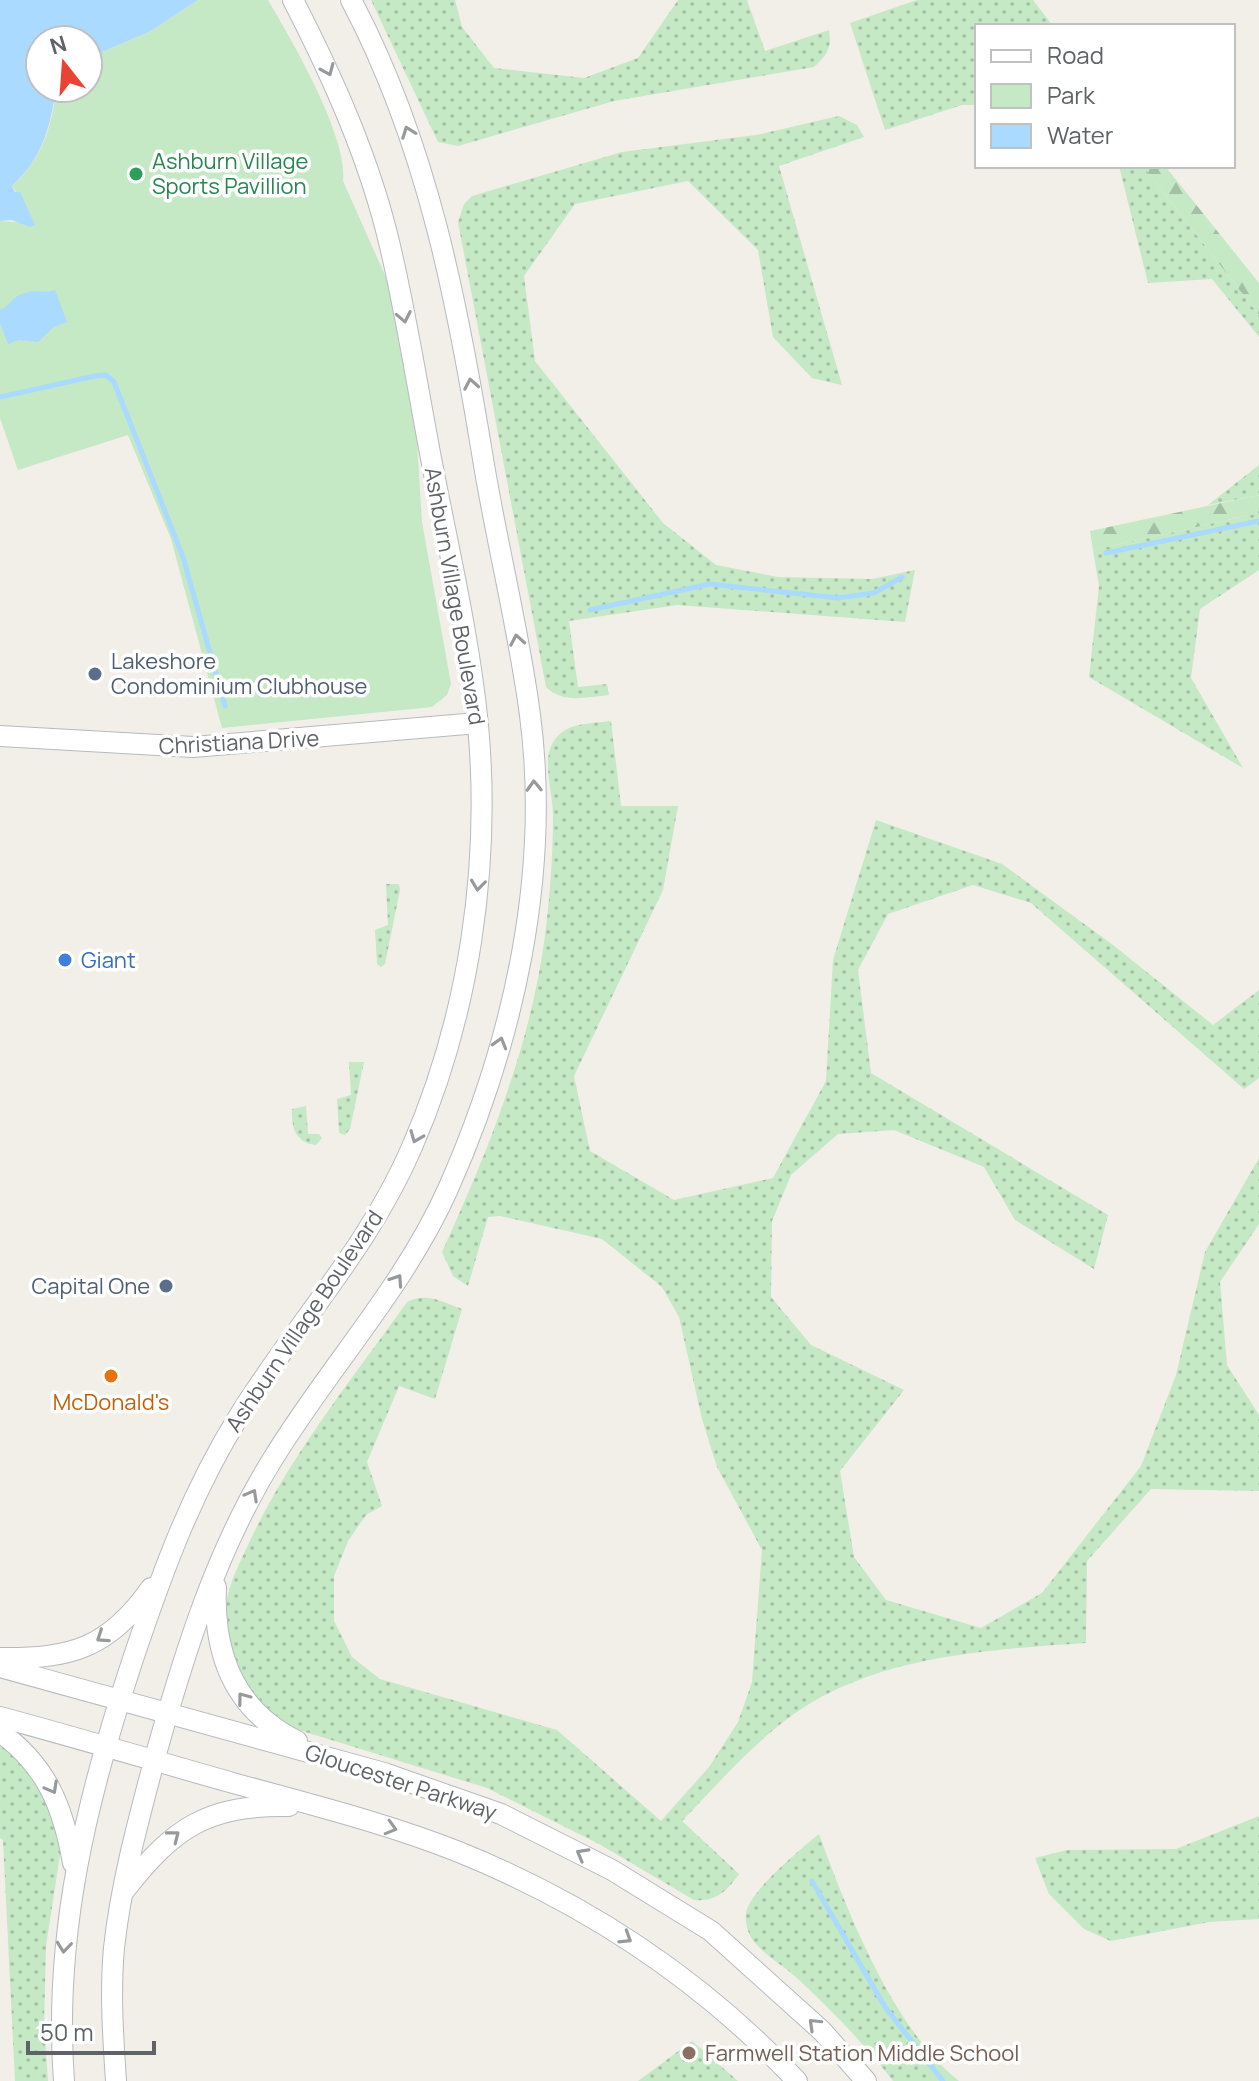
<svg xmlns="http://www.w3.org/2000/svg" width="1259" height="2081" viewBox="0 0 1259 2081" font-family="Manrope,sans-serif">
<defs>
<pattern id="grass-dots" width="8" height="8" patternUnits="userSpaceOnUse" patternTransform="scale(2)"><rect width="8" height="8" fill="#c5e8c5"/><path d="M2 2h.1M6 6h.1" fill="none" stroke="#a3c0a4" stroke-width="1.8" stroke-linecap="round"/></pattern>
<pattern id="forest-firs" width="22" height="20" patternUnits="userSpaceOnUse" patternTransform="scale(2)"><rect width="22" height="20" fill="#c5e8c5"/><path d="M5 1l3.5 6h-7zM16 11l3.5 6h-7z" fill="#a3c0a4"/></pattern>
</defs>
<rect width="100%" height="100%" fill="#f1efe8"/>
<g fill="url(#grass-dots)">
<path d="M 371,0 L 455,0 L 462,27 L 494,68 L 584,78 L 638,58 L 678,0 L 747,0 L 765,51 L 829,30 C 832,48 827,55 814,67 L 614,101 L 458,146 L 438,142 Z"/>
<path d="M 917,0 L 1033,0 L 1053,26 L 977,26 L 977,105 L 962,105 L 885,130 L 850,23 Z"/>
<path d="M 839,116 L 857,125 L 864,137 L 779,166 L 842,385 L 812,378 L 773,337 L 758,250 L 688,181 L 575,204 L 524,276 L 535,361 L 663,523 L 716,565 L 778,577 L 872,579 L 915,570 L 905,622 L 677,605 L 569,621 L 578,687 L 607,684 L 609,695 C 586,697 563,704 546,687 L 458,222 L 464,204 L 472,196 L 622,152 L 756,135 Z"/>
<path d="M 1119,166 L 1143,166 L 1259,315 L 1259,337 L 1212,279 L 1148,283 Z"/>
<path d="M 1259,465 L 1259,495 L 1208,505 Z"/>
<path d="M 1259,513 L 1259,570 L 1200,609 L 1191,678 L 1243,768 L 1089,677 L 1099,586 L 1093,550 Z"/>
<path d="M 611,721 L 621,806 L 678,806 L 663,890 L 574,1076 L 590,1151 L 674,1200 L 773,1178 L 826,1081 L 833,960 L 876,820 L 1002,864 L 1113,945 L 1213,1025 L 1259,990 L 1259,1078 L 1244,1089 L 1031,903 L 973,885 L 888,914 L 858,970 L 871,1073 L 1108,1215 L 1094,1269 L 1015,1220 L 984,1167 L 894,1130 L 838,1134 L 791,1175 L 772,1221 L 771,1297 L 811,1345 L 904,1390 L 840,1471 L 854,1557 L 886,1600 L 981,1628 L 1042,1593 L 1141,1466 L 1176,1375 L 1205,1252 L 1259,1158 L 1259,1224 L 1220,1282 L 1227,1365 L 1259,1415 L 1259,1491 L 1151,1489 L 1087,1561 L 1086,1643 C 983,1650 867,1656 783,1722 C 746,1751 714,1788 682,1821 L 739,1874 C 727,1891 716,1902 694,1900 L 599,1844 L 487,1788 L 299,1730 C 254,1706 220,1660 226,1606 C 228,1585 240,1562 249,1543 C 290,1455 351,1381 407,1302 C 427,1292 442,1302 462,1309 L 435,1399 L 399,1386 L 367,1462 L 382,1506 L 366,1515 L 348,1541 L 334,1576 L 334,1621 L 352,1657 L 380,1679 L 557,1730 L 661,1821 L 709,1767 L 738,1722 L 752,1682 L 762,1550 L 717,1467 L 702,1419 L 679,1317 L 662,1287 L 602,1239 L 500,1216 L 488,1217 L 468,1286 L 453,1276 L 442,1252 C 488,1151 530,1048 545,936 C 550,896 553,855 553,815 C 553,795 544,767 550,749 C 559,722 588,724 611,721 Z"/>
<path d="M 386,884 L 399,884 L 400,890 L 385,964 L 381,967 L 377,964 L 375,930 L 388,925 Z"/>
<path d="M 349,1062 L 364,1062 L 350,1129 L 345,1135 L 339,1133 L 337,1099 L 351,1095 Z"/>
<path d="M 306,1106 L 308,1134 L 319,1134 L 322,1138 L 316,1145 C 296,1143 291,1128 292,1109 Z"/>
<path d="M 0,1743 L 46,1788 L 61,1848 L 46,1946 L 44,2025 L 48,2081 L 15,2081 L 3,1840 L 0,1838 Z"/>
<path d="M 1259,1816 L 1259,1919 L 1209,1922 L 1111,1941 L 1084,1929 L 1049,1894 L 1035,1858 L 1067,1850 L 1176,1849 Z"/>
<path d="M 819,1834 C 847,1911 893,2029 959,2081 L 893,2081 C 865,2044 831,2010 797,1978 C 784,1966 766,1956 755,1943 C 748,1935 745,1924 746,1914 C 748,1892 801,1849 819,1834 Z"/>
<path d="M 692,2041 L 738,2081 L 638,2081 Z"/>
</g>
<g fill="url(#forest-firs)">
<path d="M 1143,166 L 1165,166 L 1259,283 L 1259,315 Z"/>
<path d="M 1259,495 L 1259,513 L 1093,550 L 1090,531 Z"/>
</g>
<path fill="#c5e8c5" d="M 198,0 L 268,0 C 292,41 348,136 343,181 L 388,282 L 417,442 L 422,522 L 451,684 L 447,695 L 432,707 L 222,728 L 171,539 L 128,435 L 18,470 L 0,418 L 0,221 L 20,222 L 28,210 L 12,186 C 41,161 53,125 56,88 L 88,88 L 88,58 L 151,31 Z"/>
<g fill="#aadaff">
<path d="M 0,0 L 198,0 L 151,31 L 88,58 L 88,40 L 40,40 L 40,88 L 56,88 C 51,126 42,159 12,186 L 15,192 L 20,192 L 35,225 L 30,227 L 12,220 L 0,221 Z"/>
<path d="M 55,290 L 67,322 L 54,327 L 38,342 L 19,340 L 8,344 L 0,323 L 0,310 C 10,306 12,297 22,294 C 34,289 42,294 55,290 Z"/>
</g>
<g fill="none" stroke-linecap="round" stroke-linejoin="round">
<g stroke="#aadaff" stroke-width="5">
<path d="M 0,397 L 95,376 L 106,375 L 114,382 L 183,557 L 225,706"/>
<path d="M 1106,553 L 1259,521"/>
<path d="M 590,610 L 710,584 L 838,598 L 874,593 L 902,577"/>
<path d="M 812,1881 L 885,2007 L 943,2081"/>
</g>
<g stroke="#b6babf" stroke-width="22">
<g id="secondary">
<path d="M 0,736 L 193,747 L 478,723"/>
<path d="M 216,1587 C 213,1654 234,1710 297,1741"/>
<path d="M 0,1658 C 71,1659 109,1648 151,1588"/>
<path d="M 0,1667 L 384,1773 L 501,1814 L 612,1870 L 711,1931 L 822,2031 L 866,2081"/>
<path d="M 0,1717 C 78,1738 155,1761 233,1783 C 309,1804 386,1823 459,1852 C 587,1904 702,1980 797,2081"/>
<path d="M 0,1732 C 47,1766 63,1807 73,1863"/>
<path d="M 124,1891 C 174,1827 207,1805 289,1806"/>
<path d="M 64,2081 C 53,1935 87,1797 133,1659 C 162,1573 191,1493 239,1416 C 296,1324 368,1249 412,1147 C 469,1016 491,867 478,725 C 469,634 447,543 430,453 C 417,384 406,314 390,246 C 370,160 333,78 293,0"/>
<path d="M 116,2081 C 113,2037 110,1992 114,1948 C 121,1883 139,1818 156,1754 C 185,1651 217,1548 274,1457 C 330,1366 404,1287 448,1189 C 513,1043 551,875 530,715 C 519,631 498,549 484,465 C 458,305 428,145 351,0"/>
</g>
</g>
<use href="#secondary" stroke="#fff" stroke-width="20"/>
</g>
<defs><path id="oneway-chevron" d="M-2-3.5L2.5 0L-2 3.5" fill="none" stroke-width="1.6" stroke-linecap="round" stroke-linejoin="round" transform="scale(2)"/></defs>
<g stroke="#979a9d">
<use href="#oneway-chevron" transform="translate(328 70) rotate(67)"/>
<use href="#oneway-chevron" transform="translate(408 132) rotate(-110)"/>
<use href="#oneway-chevron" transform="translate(404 317) rotate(79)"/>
<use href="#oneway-chevron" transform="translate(471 384) rotate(-100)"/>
<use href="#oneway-chevron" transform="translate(517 640) rotate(-100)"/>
<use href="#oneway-chevron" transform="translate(534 786) rotate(-92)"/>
<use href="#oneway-chevron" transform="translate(478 885) rotate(97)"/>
<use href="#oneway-chevron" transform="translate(500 1043) rotate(-74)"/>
<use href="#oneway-chevron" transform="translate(416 1137) rotate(112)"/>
<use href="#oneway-chevron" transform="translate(397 1280) rotate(-56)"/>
<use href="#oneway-chevron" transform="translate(252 1495) rotate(-61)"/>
<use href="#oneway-chevron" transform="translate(102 1637) rotate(146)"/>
<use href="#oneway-chevron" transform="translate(243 1698) rotate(-127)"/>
<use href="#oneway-chevron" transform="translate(52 1788) rotate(61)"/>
<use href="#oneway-chevron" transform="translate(391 1828) rotate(16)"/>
<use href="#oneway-chevron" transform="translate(174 1836) rotate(-38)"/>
<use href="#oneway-chevron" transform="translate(582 1854) rotate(-151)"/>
<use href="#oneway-chevron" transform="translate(626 1938) rotate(32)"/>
<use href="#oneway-chevron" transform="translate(64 1947) rotate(96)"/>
<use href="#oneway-chevron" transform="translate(814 2024) rotate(-136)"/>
</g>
<circle fill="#2e9e5b" stroke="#fff" stroke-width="3" cx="136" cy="174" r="8"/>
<g fill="#5c6f8a" stroke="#fff" stroke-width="3">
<circle cx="95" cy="674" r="8"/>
<circle cx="166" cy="1286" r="8"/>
</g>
<circle fill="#3f7fe0" stroke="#fff" stroke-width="3" cx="65" cy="960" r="8"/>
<circle fill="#e8710a" stroke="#fff" stroke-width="3" cx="111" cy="1376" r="8"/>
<circle fill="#8d6e63" stroke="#fff" stroke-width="3" cx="689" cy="2053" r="8"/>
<g text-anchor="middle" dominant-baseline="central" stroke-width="7" stroke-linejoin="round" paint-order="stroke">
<g font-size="22" fill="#27864d" stroke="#fff" text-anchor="start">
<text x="152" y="161">Ashburn Village<tspan x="152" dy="25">Sports Pavillion</tspan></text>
</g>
<g font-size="22" fill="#5f6368" stroke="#fff">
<text transform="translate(455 596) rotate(80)">Ashburn Village Boulevard</text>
<text transform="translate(239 742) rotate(-3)">Christiana Drive</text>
<text transform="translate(304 1321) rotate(-56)">Ashburn Village Boulevard</text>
<text transform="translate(401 1782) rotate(18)">Gloucester Parkway</text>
</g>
<g font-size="22" fill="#4e5e75" stroke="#fff" text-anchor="start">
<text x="111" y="661">Lakeshore<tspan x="111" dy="25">Condominium Clubhouse</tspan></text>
<text x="150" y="1286" text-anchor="end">Capital One</text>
</g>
<g font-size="22" fill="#366cbe" stroke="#fff" text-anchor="start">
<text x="81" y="960">Giant</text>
</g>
<g font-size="22" fill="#c56008" stroke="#fff">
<text x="111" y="1402">McDonald's</text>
</g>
<g font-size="22" fill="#785e54" stroke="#fff" text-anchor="start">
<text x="705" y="2053">Farmwell Station Middle School</text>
</g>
</g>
<rect x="975" y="24" width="260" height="144" fill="#ffffff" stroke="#bfc1c3" stroke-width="2"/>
<rect x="991" y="50" width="40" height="12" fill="#ffffff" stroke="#bfc1c3" stroke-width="2"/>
<text x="1047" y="64" font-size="24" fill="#5f6368">Road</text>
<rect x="991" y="84" width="40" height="24" fill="#c5e8c5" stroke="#bfc1c3" stroke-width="2"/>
<text x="1047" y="104" font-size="24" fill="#5f6368">Park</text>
<rect x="991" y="124" width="40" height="24" fill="#aadaff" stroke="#bfc1c3" stroke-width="2"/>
<text x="1047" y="144" font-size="24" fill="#5f6368">Water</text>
<g transform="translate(64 64) rotate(343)"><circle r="38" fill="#ffffff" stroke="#bfc1c3" stroke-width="2"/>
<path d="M0-6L14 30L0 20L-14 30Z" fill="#ea4335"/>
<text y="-12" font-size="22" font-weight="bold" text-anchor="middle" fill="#5f6368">N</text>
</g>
<path d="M28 2041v12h126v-12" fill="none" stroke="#5f6368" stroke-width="4"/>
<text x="40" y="2041" font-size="24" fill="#5f6368" stroke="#ffffff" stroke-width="6" paint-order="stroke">50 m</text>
</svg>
